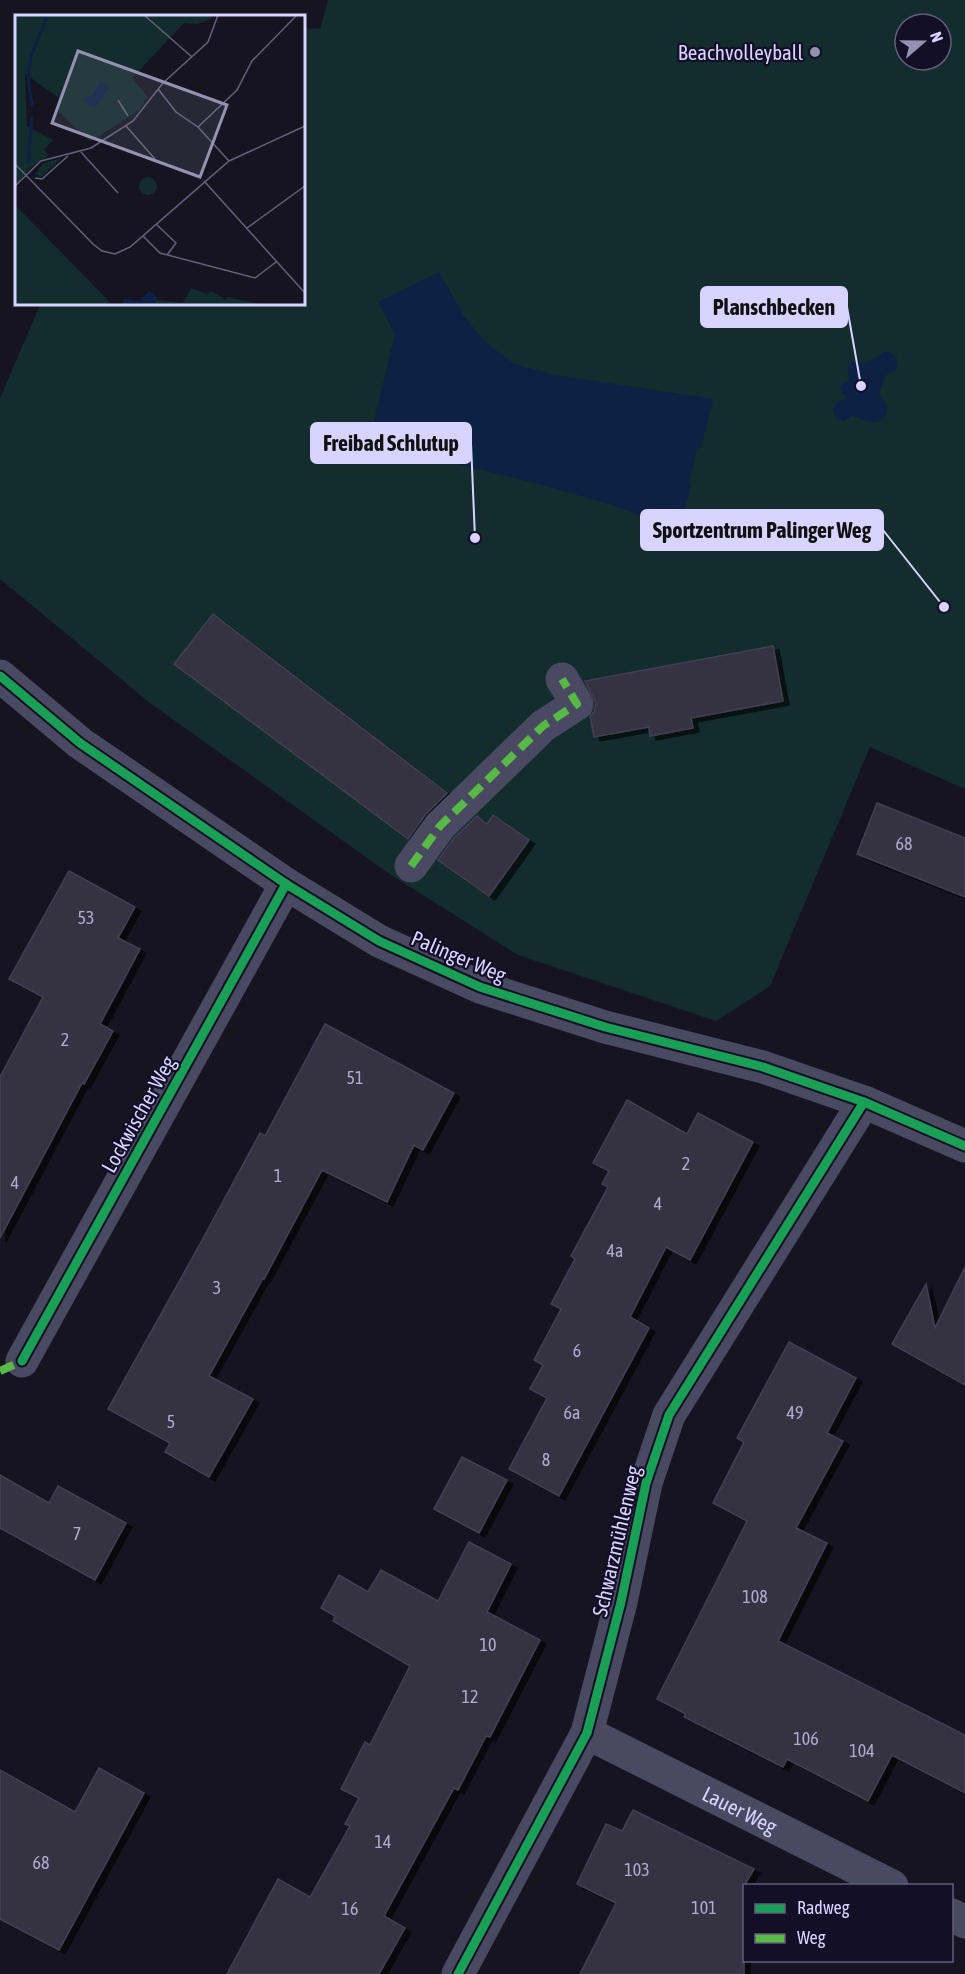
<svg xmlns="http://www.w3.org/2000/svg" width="965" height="1974" viewBox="0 0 965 1974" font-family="'Asap Condensed',sans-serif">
<defs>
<filter id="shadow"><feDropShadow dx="6" dy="4" stdDeviation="0" flood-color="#0009"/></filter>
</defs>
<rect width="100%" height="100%" fill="#161421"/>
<path fill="#132c2d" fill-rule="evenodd" d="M 328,0 L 965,0 L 965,789 L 870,747 L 770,986 L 716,1021 L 518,955 L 391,875 L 150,703 L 0,579 L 0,398 L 41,303 L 303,303 L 303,28 L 320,29 ZM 905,24 L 941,24 L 941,60 L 905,60 Z"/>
<g fill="#0d2144">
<path d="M 439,272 L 464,316 L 485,342 L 513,363 L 550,374 L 713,399 L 701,448 L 697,448 L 689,483 L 691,485 L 679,532 L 619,507 L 546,486 L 369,442 L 395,334 L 378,302 Z"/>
<path d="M 884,352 C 895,352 900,359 896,370 L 885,376 L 879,395 C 889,401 891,419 876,422 C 869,423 860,418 852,416 L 844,421 L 837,419 L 833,410 L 837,402 L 844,400 L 846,396 L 841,392 L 840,387 L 844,382 L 849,381 L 848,365 L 857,360 L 865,364 Z"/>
</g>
<g fill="#343243" stroke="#433f54" stroke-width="1.5" filter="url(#shadow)">
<path d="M 213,614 L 447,793 L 425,815 L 408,839 L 174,664 Z"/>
<path d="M 773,646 L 783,701 L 691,718 L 693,728 L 650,736 L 649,727 L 594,737 L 590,716 L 594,712 L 596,703 L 585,681 Z"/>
<path d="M 877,803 L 965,838 L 965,897 L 857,854 Z"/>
<path d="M 493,815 L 529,840 L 489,896 L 438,860 L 454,838 L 477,816 L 487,824 Z"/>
<path d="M 69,871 L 135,907 L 118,938 L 140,949 L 100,1024 L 113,1031 L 84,1084 L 82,1083 L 0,1238 L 0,1077 L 43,997 L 9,979 Z"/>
<path d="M 325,1024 L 454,1093 L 423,1150 L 414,1145 L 387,1202 L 322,1170 L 264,1279 L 263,1278 L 209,1376 L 253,1399 L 209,1477 L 165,1452 L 170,1443 L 108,1409 L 200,1244 L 260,1133 L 265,1136 Z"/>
<path d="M 627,1100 L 687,1134 L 698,1113 L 753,1142 L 690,1260 L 666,1247 L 630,1317 L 649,1328 L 559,1496 L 509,1469 L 547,1398 L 530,1389 L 543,1365 L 534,1360 L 561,1309 L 551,1304 L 575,1259 L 571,1256 L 608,1187 L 602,1184 L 609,1171 L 593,1163 Z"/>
<path d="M 965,1267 L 965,1385 L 892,1344 L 926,1284 L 935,1328 Z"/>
<path d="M 789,1342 L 856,1378 L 827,1433 L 843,1441 L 796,1528 L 827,1543 L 778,1641 L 965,1735 L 965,1793 L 892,1755 L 868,1801 L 787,1759 L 783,1767 L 684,1717 L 686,1714 L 657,1699 L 747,1521 L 713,1503 L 744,1442 L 737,1438 Z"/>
<path d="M 462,1457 L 507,1480 L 479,1533 L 434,1509 Z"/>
<path d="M 0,1475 L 49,1503 L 58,1486 L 126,1523 L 95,1580 L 0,1528 Z"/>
<path d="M 469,1542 L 511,1564 L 487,1612 L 540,1640 L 490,1737 L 486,1736 L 458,1790 L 454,1788 L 384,1916 L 405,1928 L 379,1974 L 227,1974 L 278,1879 L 310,1897 L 350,1826 L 345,1824 L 359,1798 L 341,1789 L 365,1742 L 370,1745 L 410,1666 L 333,1621 L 335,1616 L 321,1608 L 339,1575 L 368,1592 L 381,1570 L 438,1601 Z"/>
<path d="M 99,1768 L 144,1793 L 59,1950 L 0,1919 L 0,1770 L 75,1812 Z"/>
<path d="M 633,1810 L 754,1869 L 744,1886 L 744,1974 L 580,1974 L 616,1903 L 577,1884 L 606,1824 L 622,1831 Z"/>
</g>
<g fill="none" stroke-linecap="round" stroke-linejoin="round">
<path stroke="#4a4962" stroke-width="33" d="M 411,866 L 440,826 L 543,726 L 577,704 L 562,679"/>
<g stroke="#4a4962" stroke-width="33">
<path d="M 0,676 L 80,743 L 286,884 L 379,941 L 480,987 L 605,1027 L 763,1067 L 864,1102 L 965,1146"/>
<path d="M 22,1361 L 286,884"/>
<path id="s1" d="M 587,1733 L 892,1886"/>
<path d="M 952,1915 L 965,1922"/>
<path d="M 458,1974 L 587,1733 L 621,1602 L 646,1483 L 669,1415 L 864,1102"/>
</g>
<g stroke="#58b947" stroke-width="8" stroke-dasharray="15 8" stroke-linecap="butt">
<path d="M 411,866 L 440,826 L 543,726 L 577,704 L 562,679"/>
<path d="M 0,1371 L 22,1361"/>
</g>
<g stroke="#130f26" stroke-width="13">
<g id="cycleway">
<path d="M 0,676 L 80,743 L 286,884 L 379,941 L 480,987 L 605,1027 L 763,1067 L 864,1102 L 965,1146"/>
<path d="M 22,1361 L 286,884"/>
<path d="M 458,1974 L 587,1733 L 621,1602 L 646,1483 L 669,1415 L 864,1102"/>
</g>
</g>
<use href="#cycleway" stroke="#1a9f57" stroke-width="9"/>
</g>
<circle fill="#9591b1" stroke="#130f26" stroke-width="2" cx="815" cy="52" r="6"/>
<g text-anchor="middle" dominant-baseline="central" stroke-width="4.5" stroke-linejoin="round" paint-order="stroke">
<g font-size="18" fill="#b0acd0">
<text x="904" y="843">68</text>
<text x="86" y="917">53</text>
<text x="65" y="1039">2</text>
<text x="355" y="1077">51</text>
<text x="686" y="1163">2</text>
<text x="278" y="1175">1</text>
<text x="15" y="1182">4</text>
<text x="658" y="1203">4</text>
<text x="615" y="1250">4a</text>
<text x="217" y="1287">3</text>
<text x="577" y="1350">6</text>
<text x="572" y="1412">6a</text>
<text x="795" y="1412">49</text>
<text x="171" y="1421">5</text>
<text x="546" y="1459">8</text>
<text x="77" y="1533">7</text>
<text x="755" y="1596">108</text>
<text x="488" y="1644">10</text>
<text x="470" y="1696">12</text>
<text x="806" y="1738">106</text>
<text x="862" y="1750">104</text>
<text x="383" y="1841">14</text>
<text x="41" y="1862">68</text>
<text x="637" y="1869">103</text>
<text x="704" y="1907">101</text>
<text x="350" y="1908">16</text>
</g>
<g font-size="21" fill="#d9d4ff" stroke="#130f26" text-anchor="end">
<text x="803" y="52">Beachvolleyball</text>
</g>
<g font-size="21" fill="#d9d4ff" stroke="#130f26">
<text transform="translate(459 956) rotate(23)">Palinger Weg</text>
<text transform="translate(138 1114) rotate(-61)">Lockwischer Weg</text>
<text transform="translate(616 1541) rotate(-77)">Schwarzmühlenweg</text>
<text stroke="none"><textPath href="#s1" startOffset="171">Lauer Weg</textPath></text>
</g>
</g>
<g transform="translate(15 15)">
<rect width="290" height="290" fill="#161421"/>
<path d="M 0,0 L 197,0 L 196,4 L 182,9 L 169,8 L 117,63 L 133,82 L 123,96 L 78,125 L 74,126 L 43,96 L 47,85 L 10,59 L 12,111 L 38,125 L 29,135 L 34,140 L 14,154 L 0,173 ZM 47,143 L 26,162 L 20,159 L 29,148 ZM124 171a9 9 0 1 1 18 0a9 9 0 1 1-18 0ZM 0,190 L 90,282 L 96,289 L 0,289 ZM 176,273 L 192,279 L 196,276 L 211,285 L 212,282 L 244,289 L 126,289 L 142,285 L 168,288 Z" fill="#132c2d"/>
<path d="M 86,66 L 95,72 L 80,93 L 70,88 L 69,83 L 78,80 ZM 135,276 L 142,282 L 140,288 L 107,289 L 110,283 L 124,286 Z" fill="#0d2144"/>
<path fill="none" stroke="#0d2144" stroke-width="3" d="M 17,91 L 13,64 L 16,41 L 33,0M 13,148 L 17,102"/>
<path fill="none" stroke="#64617a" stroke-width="1.5" d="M 129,0 L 177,42M 143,74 L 161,97 L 183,112 L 214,146M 103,85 L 113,101M 111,111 L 140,144M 183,112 L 222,75 L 237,46 L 282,0M 66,137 L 103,178M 0,149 L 78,229 L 87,236 L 100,239 L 115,232 L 214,146 L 290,111M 20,163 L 27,164 L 53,141M 189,166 L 290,278M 0,171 L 26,146 L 76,133 L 118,106 L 148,68 L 193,27 L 203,0M 141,209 L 161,228 L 152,240M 232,213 L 290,171M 128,221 L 145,238 L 240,263 L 261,247"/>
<path fill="#9591b1" fill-opacity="0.15" stroke="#9591b1" stroke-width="3" d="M 63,36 L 212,90 L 185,162 L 37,108 Z"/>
<rect width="290" height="290" fill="none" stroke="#d9d4ff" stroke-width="3"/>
</g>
<path fill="none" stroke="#d9d4ff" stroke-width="2" d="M861 386L847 307M475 538L471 443M944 607L883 530"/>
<g fill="#d9d4ff" stroke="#130f26" stroke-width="2">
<circle cx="861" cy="386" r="6"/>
<circle cx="475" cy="538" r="6"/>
<circle cx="944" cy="607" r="6"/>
</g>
<g fill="#d9d4ff" stroke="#d9d4ff" stroke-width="2">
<rect x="701" y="287" width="146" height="40" rx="6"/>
<rect x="311" y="423" width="160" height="40" rx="6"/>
<rect x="641" y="510" width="242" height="40" rx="6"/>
</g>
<g font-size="22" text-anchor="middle" font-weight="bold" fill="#111">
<text x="774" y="315">Planschbecken</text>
<text x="391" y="451">Freibad Schlutup</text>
<text x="762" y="538">Sportzentrum Palinger Weg</text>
</g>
<rect x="743" y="1884" width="210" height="78" fill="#130f26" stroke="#625e7d" stroke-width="1.5"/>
<rect x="755" y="1904" width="30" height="9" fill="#1a9f57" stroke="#625e7d" stroke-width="1.5"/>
<text x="797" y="1914" font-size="18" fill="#d9d4ff">Radweg</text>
<rect x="755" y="1934" width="30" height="9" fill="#58b947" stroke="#625e7d" stroke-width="1.5"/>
<text x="797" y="1944" font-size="18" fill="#d9d4ff">Weg</text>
<g transform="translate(923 42) rotate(70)"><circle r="28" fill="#130f26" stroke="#625e7d" stroke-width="1.5"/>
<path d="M0-4.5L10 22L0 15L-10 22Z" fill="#9591b1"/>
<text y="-9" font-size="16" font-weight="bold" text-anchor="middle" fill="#d9d4ff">N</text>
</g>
</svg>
